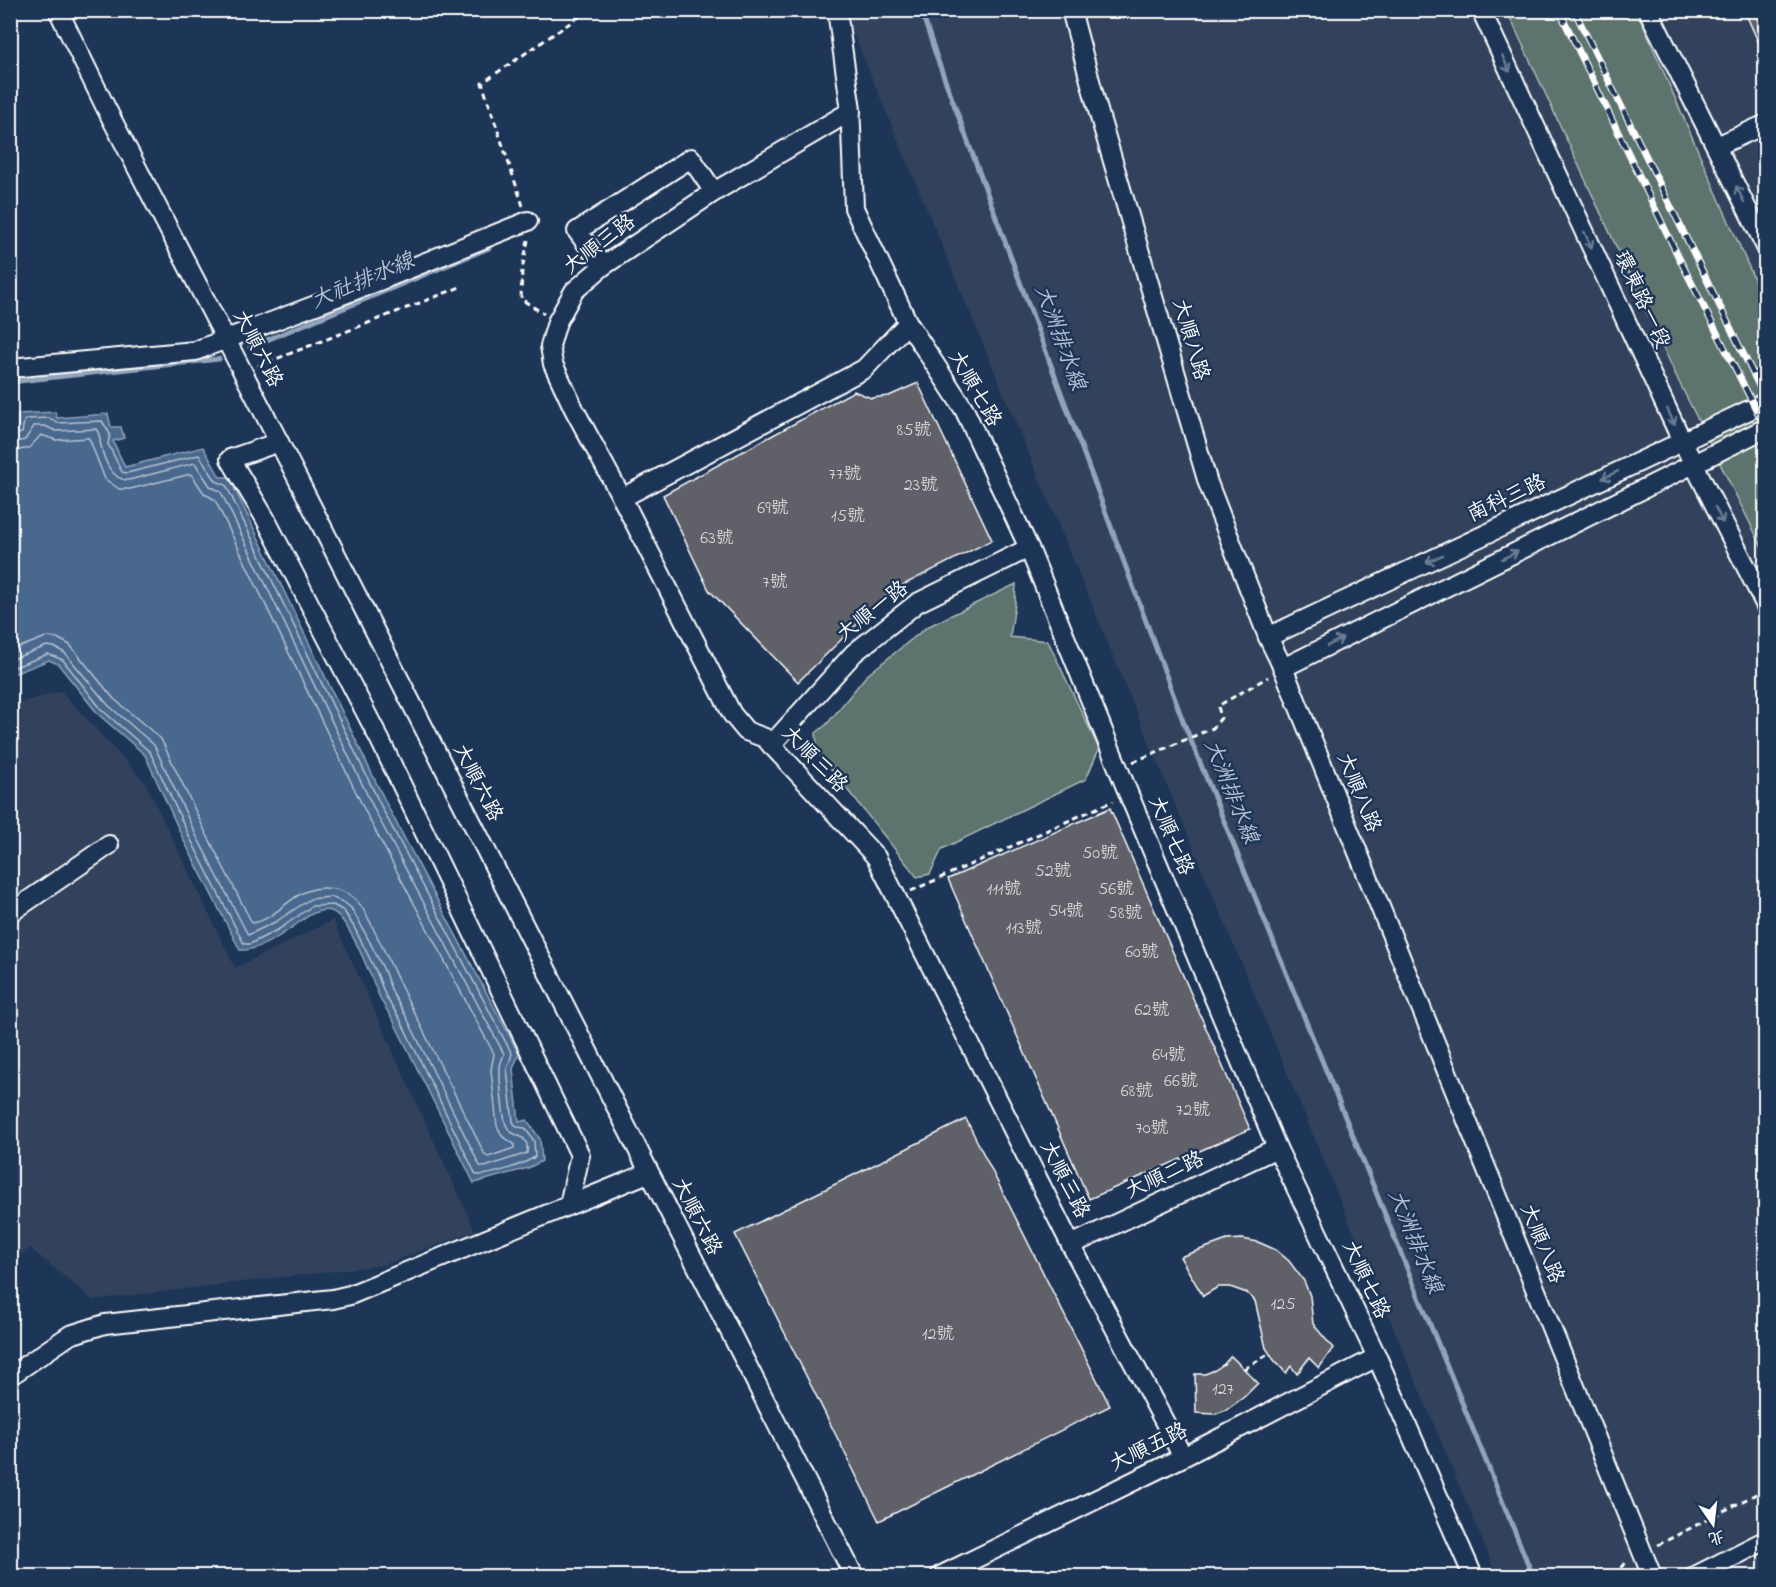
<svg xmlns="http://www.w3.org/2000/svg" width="1776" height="1587" viewBox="0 0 1776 1587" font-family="'Indie Flower','LXGW WenKai TC',sans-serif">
<rect width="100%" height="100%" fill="#1d3557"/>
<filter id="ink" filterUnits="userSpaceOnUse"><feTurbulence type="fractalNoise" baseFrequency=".0167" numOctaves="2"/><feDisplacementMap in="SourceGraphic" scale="12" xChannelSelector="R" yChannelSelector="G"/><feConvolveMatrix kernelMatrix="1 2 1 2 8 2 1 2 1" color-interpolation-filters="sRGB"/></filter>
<g filter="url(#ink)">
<g fill="#30425c">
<path d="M 844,11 L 1765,11 L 1765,1576 L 1497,1576 Z"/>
<path d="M 61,691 L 145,782 L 235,968 L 333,920 L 475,1231 L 383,1265 L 93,1300 L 30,1248 L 11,1261 L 11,705 Z"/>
</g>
<g fill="#5d736e" stroke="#aeb9b6" stroke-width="1.5">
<path d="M 1507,11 L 1637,11 L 1765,304 L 1765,553 L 1680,384 Z"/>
<path d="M 1016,584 L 1015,604 L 1010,637 L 1048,641 L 1099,749 L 1086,779 L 942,849 L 930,874 L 917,877 L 822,758 L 817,747 L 816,733 L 827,724 L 866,676 L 927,627 Z"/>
</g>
<path fill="#48678d" stroke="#91a4bb" stroke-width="1.5" d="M 55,412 L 57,418 L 108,414 L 111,427 L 121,427 L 124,438 L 113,441 L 125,467 L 203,447 L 220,477 L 229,477 L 388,807 L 519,1054 L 513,1069 L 519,1122 L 527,1120 L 540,1139 L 542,1161 L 528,1168 L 474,1183 L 394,1022 C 390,1014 384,1007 380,998 C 372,980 349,916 331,911 C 315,907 302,921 290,929 C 276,939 257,951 240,950 L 184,841 L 145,755 L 98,714 L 58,664 L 49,660 L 11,675 L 11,430 L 18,429 L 18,414 Z"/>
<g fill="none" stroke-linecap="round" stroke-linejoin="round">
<g stroke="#b6c2d1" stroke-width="1.5">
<path d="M 10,435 L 22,433 L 24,421 L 27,419 L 49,418 L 58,423 L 102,421 L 110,434 L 108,444 L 122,472 L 127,473 L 199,455 L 216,481 L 226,485 L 383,810 L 512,1054 L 507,1069 L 513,1122 L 517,1127 L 525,1128 L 534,1141 L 535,1157 C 522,1165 490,1176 476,1175 L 400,1019 L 386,997 L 376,971 L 354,927 L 344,911 L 333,905 L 312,906 L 281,928 L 250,944 L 244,944 L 190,838 L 150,752 L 102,710 L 63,660 L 48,654 L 10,669"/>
<path d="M 10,443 L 25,440 L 34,426 L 45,426 L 56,431 L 96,429 C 101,435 99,438 101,446 C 104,460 112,481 129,480 L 195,463 L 210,486 L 221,492 L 376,813 L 504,1054 C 503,1058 500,1063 500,1068 C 499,1077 503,1117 506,1125 C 512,1140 530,1131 527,1153 L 485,1167 L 480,1166 L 406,1016 L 393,994 L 383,968 L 360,923 L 351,908 L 345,903 L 331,897 L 310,899 L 277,921 L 248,935 L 196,835 L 154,745 L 108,705 L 65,653 L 54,647 L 47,646 L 10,660"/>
<path d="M 10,452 L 29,448 L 41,435 L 56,440 L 89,438 L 105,479 L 119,489 L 130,489 L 191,474 L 204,493 L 215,500 L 368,817 L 494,1054 L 491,1070 L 497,1126 L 503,1137 L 514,1144 L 514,1148 L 488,1157 L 485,1155 L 414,1012 C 399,985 388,957 374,930 C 369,919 363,906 354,898 C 342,888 322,885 307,891 C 287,898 273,921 252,923 L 205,831 L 161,739 L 114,699 L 70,645 L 57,638 L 46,637 L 10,651"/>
</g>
<g stroke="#91a4bb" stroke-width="5">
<path d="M 921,10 L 938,61 L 1183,721 L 1533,1576"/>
<path d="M 250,347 L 489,248"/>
<path d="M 10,382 L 219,359"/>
</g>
</g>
<g fill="#5e6168" stroke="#fff" stroke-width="1.5">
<path d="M 1744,10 L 1766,10 L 1766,59 Z"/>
<path d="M 918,383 L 992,540 L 891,591 L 798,682 L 709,590 L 663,495 L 854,391 L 871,398 L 889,396 Z"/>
<path d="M 1110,808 L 1250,1129 L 1089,1199 L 948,879 Z"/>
<path d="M 966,1119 L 1110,1406 L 879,1521 L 735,1234 Z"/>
<path d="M 1242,1239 L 1258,1242 L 1276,1250 L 1289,1261 L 1304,1281 L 1310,1296 L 1313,1324 L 1333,1348 L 1319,1368 L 1309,1358 L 1297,1374 L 1291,1366 L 1286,1373 L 1274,1360 L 1266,1348 L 1255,1301 L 1247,1293 L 1230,1287 L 1218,1287 L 1203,1296 L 1180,1257 L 1227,1240 Z"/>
<path d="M 1231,1356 L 1258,1383 L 1244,1397 L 1226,1410 L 1216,1414 L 1196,1413 L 1195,1374 L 1205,1374 L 1215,1370 L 1224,1364 Z"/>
</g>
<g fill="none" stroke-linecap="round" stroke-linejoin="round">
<g stroke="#fff" stroke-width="22">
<g id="minor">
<path d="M 58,10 L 106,108 L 279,442 L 854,1576"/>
<path d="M 837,10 L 851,111 L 714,192 L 603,266 L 574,291 L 557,322 L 550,346 L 553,364 L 574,409 L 622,498 L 732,714 L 746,731 L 765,738 L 876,857 L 1071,1245 L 1183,1457"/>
<path d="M 1071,10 L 1099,114 L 1208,483 L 1268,637 L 1283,668 L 1652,1576"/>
<path d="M 1481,10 L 1682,441 L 1766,606"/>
<path d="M 1648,10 L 1766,247"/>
<path d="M 850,102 L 854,208 L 908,323 L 964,409 L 1029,548 L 1129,795 L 1277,1148 L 1377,1357 L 1473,1576"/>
<path d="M 1717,146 L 1766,124"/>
<path d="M 603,266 L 577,231 L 691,158 L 714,192"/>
<path d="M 10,368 L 195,351 L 376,282 L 528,221"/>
<path d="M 279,442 L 230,459 L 265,518 L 380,740 L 580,1155 L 569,1205"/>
<path d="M 622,498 L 864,369 L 908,323"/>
<path d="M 1268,637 L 1766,402"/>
<path d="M 1283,668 L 1766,428"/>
<path d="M 771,745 L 854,653 L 917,603 L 1029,548"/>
<path d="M 10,913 L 109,845"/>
<path d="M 1071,1245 L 1277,1148"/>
<path d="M 10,1376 L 70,1335 L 105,1324 L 333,1299 L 350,1295 L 648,1173"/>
<path d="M 940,1576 L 1183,1457 L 1377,1357"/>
<path d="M 1695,1576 L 1766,1540"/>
</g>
</g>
<g stroke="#fff" stroke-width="3" stroke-dasharray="6 4.5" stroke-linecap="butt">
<path d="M 523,206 L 482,83 L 589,10"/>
<path d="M 528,240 L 522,270 L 521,299 L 544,314"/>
<path d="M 258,366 L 463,286"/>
<path d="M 1133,762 L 1213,728 L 1221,718 L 1218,706 L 1268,677"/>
<path d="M 911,891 L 1113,801"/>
<path d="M 1244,1369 L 1270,1353"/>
<path d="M 1658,1545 L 1766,1489"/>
<path d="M 1615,1576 L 1628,1560"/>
</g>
<use href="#minor" stroke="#1d3557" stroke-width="18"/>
<g stroke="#fff" stroke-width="7">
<g id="rail">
<path d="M 1559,10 L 1678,256 L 1766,429"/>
<path d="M 1574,10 L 1766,400"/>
</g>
</g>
<use href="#rail" stroke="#1d3557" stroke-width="4.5" stroke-dasharray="14" stroke-linecap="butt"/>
</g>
<defs><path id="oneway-shaft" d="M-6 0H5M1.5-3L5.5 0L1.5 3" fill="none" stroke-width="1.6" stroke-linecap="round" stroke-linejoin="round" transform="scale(1.5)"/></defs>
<g stroke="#6c7c92">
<use href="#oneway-shaft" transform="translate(1506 64) rotate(65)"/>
<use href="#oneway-shaft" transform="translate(1740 194) rotate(-116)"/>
<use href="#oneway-shaft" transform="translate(1588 240) rotate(65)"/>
<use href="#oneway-shaft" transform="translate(1671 417) rotate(65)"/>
<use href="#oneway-shaft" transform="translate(1610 475) rotate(155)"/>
<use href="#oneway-shaft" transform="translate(1719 515) rotate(63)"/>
<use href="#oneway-shaft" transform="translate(1510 555) rotate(-27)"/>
<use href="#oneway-shaft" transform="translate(1434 559) rotate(155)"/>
<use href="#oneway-shaft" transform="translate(1335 642) rotate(-27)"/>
</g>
</g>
<g text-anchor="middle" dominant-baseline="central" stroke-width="5" stroke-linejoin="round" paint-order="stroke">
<g font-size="18" fill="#d7d8d9">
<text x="914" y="431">85號</text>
<text x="845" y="475">77號</text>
<text x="921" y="486">23號</text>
<text x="773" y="509">69號</text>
<text x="848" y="517">15號</text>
<text x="717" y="539">63號</text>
<text x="775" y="583">7號</text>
<text x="1100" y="854">50號</text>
<text x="1053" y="872">52號</text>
<text x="1004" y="890">111號</text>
<text x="1116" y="890">56號</text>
<text x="1066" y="912">54號</text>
<text x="1125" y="914">58號</text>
<text x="1024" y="929">113號</text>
<text x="1142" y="953">60號</text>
<text x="1152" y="1011">62號</text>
<text x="1169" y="1056">64號</text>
<text x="1181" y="1082">66號</text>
<text x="1137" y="1092">68號</text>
<text x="1193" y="1111">72號</text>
<text x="1152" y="1129">70號</text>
<text x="1283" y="1305">125</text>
<text x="938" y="1335">12號</text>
<text x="1223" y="1390">127</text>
</g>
<g font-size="21" fill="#fff" stroke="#1d3557">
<text transform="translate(600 245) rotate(-37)">大順三路</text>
<text transform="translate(1641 300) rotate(65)">環東路一段</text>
<text transform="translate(1190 340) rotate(74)">大順八路</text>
<text transform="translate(257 349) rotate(63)">大順六路</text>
<text transform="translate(974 389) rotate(60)">大順七路</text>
<text transform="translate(1507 499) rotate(-25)">南科三路</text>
<text transform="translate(873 612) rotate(-38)">大順一路</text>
<text transform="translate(814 760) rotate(46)">大順三路</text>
<text transform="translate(477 783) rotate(63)">大順六路</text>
<text transform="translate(1358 793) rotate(68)">大順八路</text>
<text transform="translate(1170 836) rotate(67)">大順七路</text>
<text transform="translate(1165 1176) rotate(-25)">大順二路</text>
<text transform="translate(1064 1180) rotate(63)">大順三路</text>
<text transform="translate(696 1217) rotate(63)">大順六路</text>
<text transform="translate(1541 1244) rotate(68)">大順八路</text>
<text transform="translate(1365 1280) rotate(65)">大順七路</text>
<text transform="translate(1149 1448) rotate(-26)">大順五路</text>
</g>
<g font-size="22" font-style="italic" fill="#b6c2d1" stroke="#1d3557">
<text transform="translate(363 282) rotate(-23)">大社排水線</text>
<text transform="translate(1059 338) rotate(70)">大洲排水線</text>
<text transform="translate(1230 792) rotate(68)">大洲排水線</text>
<text transform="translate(1414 1242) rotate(68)">大洲排水線</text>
</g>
</g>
<rect width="1776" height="1587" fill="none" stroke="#1d3557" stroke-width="36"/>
<rect x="18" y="18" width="1740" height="1551" fill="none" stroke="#fff" stroke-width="2" filter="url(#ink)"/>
<g transform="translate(1713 1524) rotate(166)" stroke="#1d3557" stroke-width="4.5" paint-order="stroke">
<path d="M0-4.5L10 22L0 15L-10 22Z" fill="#ffffff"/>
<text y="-9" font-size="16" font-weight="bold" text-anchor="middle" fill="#ffffff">北</text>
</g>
</svg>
